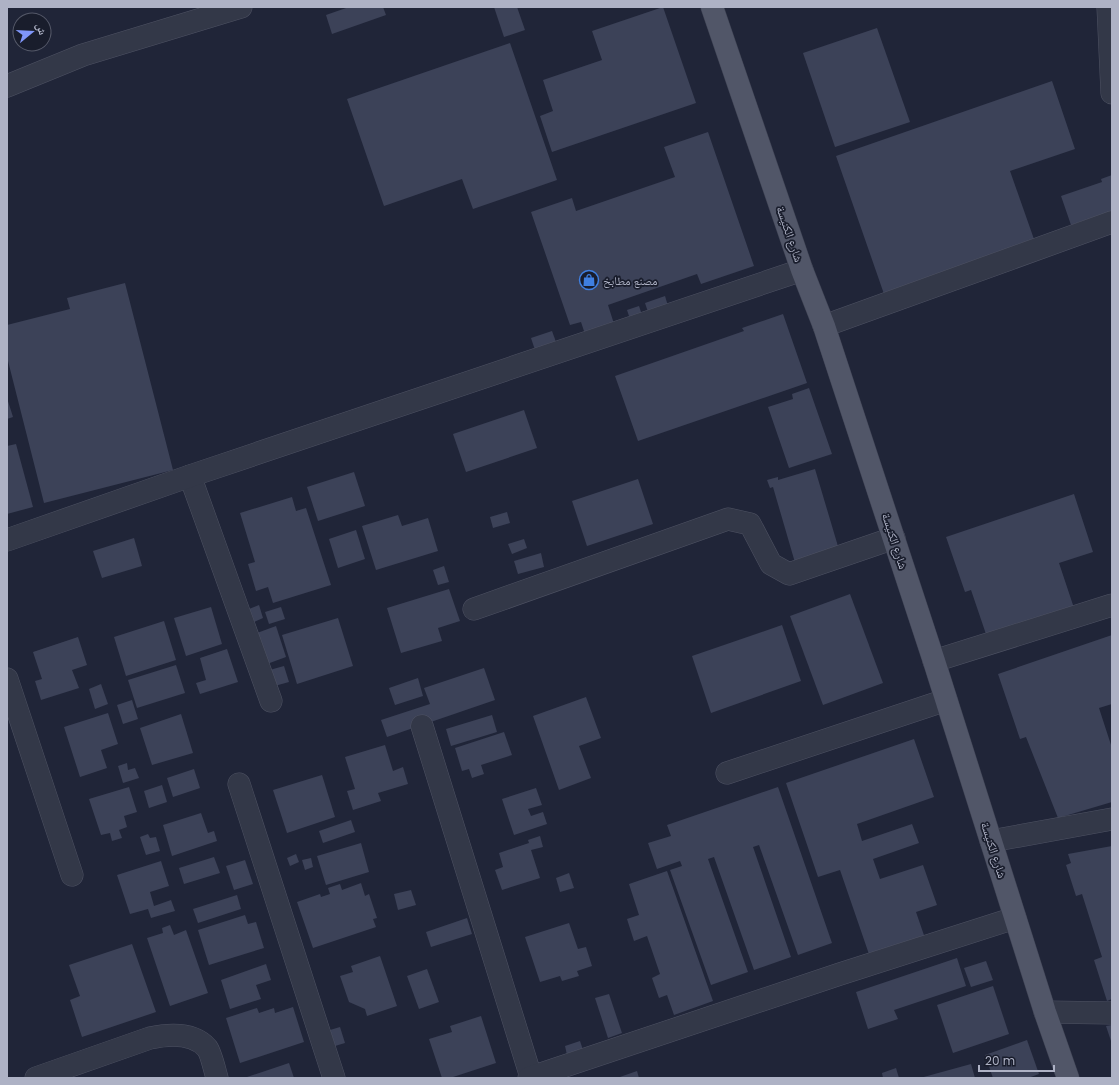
<svg xmlns="http://www.w3.org/2000/svg" width="1119" height="1085" viewBox="0 0 1119 1085" font-family="Poppins,'Noto Naskh Arabic',sans-serif">
<rect width="100%" height="100%" fill="#202538"/>
<g fill="#3c4258">
<path d="M 349,7 L 383,7 L 386,15 L 332,34 L 326,15 Z"/>
<path d="M 494,7 L 517,7 L 525,30 L 504,37 Z"/>
<path d="M 663,7 L 696,103 L 552,152 L 540,116 L 553,111 L 543,80 L 602,60 L 592,31 Z"/>
<path d="M 877,28 L 910,122 L 835,147 L 803,53 Z"/>
<path d="M 510,43 L 557,180 L 473,209 L 462,179 L 384,206 L 347,99 Z"/>
<path d="M 1052,81 L 1075,149 L 1010,171 L 1035,242 L 884,294 L 836,156 Z"/>
<path d="M 708,132 L 754,266 L 701,284 L 697,274 L 608,305 L 615,327 L 586,337 L 581,322 L 570,325 L 531,212 L 572,198 L 576,211 L 675,177 L 664,147 Z"/>
<path d="M 1112,175 L 1112,211 L 1071,225 L 1061,196 L 1102,182 L 1101,179 Z"/>
<path d="M 125,283 L 173,470 L 44,503 L 7,357 L 7,325 L 70,309 L 67,298 Z"/>
<path d="M 665,296 L 668,306 L 648,312 L 645,303 Z"/>
<path d="M 639,306 L 642,315 L 630,319 L 627,310 Z"/>
<path d="M 783,314 L 807,383 L 638,441 L 615,376 L 744,331 L 742,328 Z"/>
<path d="M 552,331 L 556,342 L 535,350 L 531,338 Z"/>
<path d="M 809,388 L 832,454 L 789,468 L 768,407 L 793,399 L 792,394 Z"/>
<path d="M 7,398 L 13,417 L 7,419 Z"/>
<path d="M 524,410 L 537,448 L 466,472 L 453,434 Z"/>
<path d="M 16,444 L 33,507 L 7,514 L 7,446 Z"/>
<path d="M 815,469 L 840,553 L 796,566 L 773,487 L 770,488 L 767,480 L 778,477 L 778,480 Z"/>
<path d="M 354,472 L 365,506 L 318,521 L 307,487 Z"/>
<path d="M 638,479 L 653,524 L 587,546 L 572,501 Z"/>
<path d="M 1074,494 L 1093,552 L 1059,563 L 1075,611 L 988,640 L 971,590 L 965,592 L 946,537 Z"/>
<path d="M 292,497 L 296,511 L 306,508 L 331,585 L 273,603 L 268,587 L 256,591 L 248,564 L 255,562 L 240,513 Z"/>
<path d="M 507,512 L 510,523 L 493,528 L 490,517 Z"/>
<path d="M 398,515 L 402,526 L 428,518 L 438,551 L 376,570 L 362,526 Z"/>
<path d="M 356,530 L 365,559 L 338,568 L 329,539 Z"/>
<path d="M 134,538 L 142,566 L 102,578 L 93,551 Z"/>
<path d="M 524,539 L 527,548 L 512,554 L 508,544 Z"/>
<path d="M 541,553 L 544,567 L 518,574 L 514,561 Z"/>
<path d="M 444,566 L 449,582 L 438,585 L 433,570 Z"/>
<path d="M 449,589 L 460,621 L 438,628 L 442,641 L 401,653 L 387,608 Z"/>
<path d="M 850,594 L 883,683 L 823,705 L 790,616 Z"/>
<path d="M 259,605 L 263,618 L 254,622 L 249,609 Z"/>
<path d="M 211,607 L 222,644 L 186,656 L 174,618 Z"/>
<path d="M 281,607 L 285,619 L 269,624 L 265,612 Z"/>
<path d="M 338,618 L 353,666 L 297,684 L 282,635 Z"/>
<path d="M 164,621 L 176,660 L 126,676 L 114,637 Z"/>
<path d="M 782,625 L 801,681 L 711,713 L 692,656 Z"/>
<path d="M 276,626 L 286,657 L 267,664 L 257,633 Z"/>
<path d="M 1112,635 L 1112,704 L 1099,708 L 1112,748 L 1112,802 L 1058,818 L 1026,737 L 1020,739 L 998,674 Z"/>
<path d="M 78,637 L 87,665 L 72,670 L 79,688 L 41,700 L 35,681 L 42,679 L 33,652 Z"/>
<path d="M 227,649 L 238,682 L 200,694 L 196,683 L 206,680 L 200,658 Z"/>
<path d="M 176,665 L 185,693 L 137,708 L 128,680 Z"/>
<path d="M 284,666 L 289,682 L 271,687 L 266,671 Z"/>
<path d="M 484,668 L 495,700 L 387,737 L 381,720 L 430,704 L 424,688 Z"/>
<path d="M 418,678 L 423,696 L 395,705 L 389,688 Z"/>
<path d="M 101,684 L 108,704 L 95,709 L 89,689 Z"/>
<path d="M 586,697 L 601,738 L 579,746 L 591,778 L 559,790 L 533,716 Z"/>
<path d="M 132,700 L 138,719 L 123,724 L 117,705 Z"/>
<path d="M 108,713 L 118,744 L 101,750 L 107,768 L 80,777 L 64,727 Z"/>
<path d="M 181,714 L 193,753 L 152,765 L 140,728 Z"/>
<path d="M 492,715 L 497,732 L 451,746 L 446,729 Z"/>
<path d="M 504,732 L 512,755 L 481,765 L 484,774 L 472,778 L 469,769 L 462,771 L 455,748 Z"/>
<path d="M 914,739 L 934,797 L 857,824 L 862,841 L 912,824 L 919,843 L 873,859 L 880,879 L 923,865 L 937,905 L 916,912 L 926,941 L 871,960 L 840,870 L 818,877 L 786,783 Z"/>
<path d="M 385,745 L 393,771 L 403,767 L 408,784 L 378,793 L 381,801 L 353,810 L 347,791 L 355,789 L 345,757 Z"/>
<path d="M 127,763 L 128,770 L 135,768 L 139,778 L 123,783 L 118,766 Z"/>
<path d="M 194,769 L 200,788 L 173,797 L 167,778 Z"/>
<path d="M 322,775 L 335,817 L 287,833 L 273,790 Z"/>
<path d="M 162,785 L 167,802 L 149,808 L 144,791 Z"/>
<path d="M 129,787 L 137,812 L 124,816 L 127,827 L 119,830 L 122,838 L 112,841 L 110,833 L 101,835 L 89,799 Z"/>
<path d="M 778,787 L 832,943 L 798,955 L 759,845 L 753,847 L 791,957 L 754,970 L 714,857 L 708,859 L 748,972 L 711,985 L 670,870 L 682,866 L 680,861 L 657,869 L 648,843 L 671,836 L 667,825 Z"/>
<path d="M 536,788 L 542,805 L 528,809 L 531,816 L 543,812 L 547,824 L 514,835 L 502,799 Z"/>
<path d="M 201,813 L 208,833 L 214,831 L 217,841 L 172,856 L 163,825 Z"/>
<path d="M 351,820 L 355,832 L 323,843 L 319,831 Z"/>
<path d="M 148,834 L 150,838 L 156,837 L 160,851 L 146,855 L 140,837 Z"/>
<path d="M 540,836 L 543,847 L 531,850 L 540,878 L 502,890 L 495,870 L 503,867 L 499,853 L 529,843 L 528,840 Z"/>
<path d="M 361,843 L 369,872 L 326,885 L 317,856 Z"/>
<path d="M 1112,846 L 1112,999 L 1107,1001 L 1094,960 L 1102,957 L 1082,894 L 1076,896 L 1066,865 L 1071,863 L 1068,854 Z"/>
<path d="M 296,854 L 299,862 L 290,866 L 287,858 Z"/>
<path d="M 214,857 L 220,873 L 184,884 L 179,868 Z"/>
<path d="M 311,858 L 313,867 L 305,870 L 302,860 Z"/>
<path d="M 245,860 L 253,884 L 234,890 L 226,866 Z"/>
<path d="M 161,861 L 169,886 L 150,892 L 154,906 L 171,900 L 175,911 L 151,918 L 148,909 L 130,914 L 117,875 Z"/>
<path d="M 667,871 L 713,1001 L 674,1015 L 667,995 L 659,998 L 652,978 L 660,974 L 647,936 L 634,941 L 627,919 L 639,915 L 629,884 Z"/>
<path d="M 569,873 L 574,888 L 560,892 L 556,878 Z"/>
<path d="M 361,883 L 365,896 L 369,894 L 377,918 L 373,919 L 376,927 L 313,948 L 297,902 L 320,894 L 321,897 L 330,894 L 328,888 L 340,884 L 342,890 Z"/>
<path d="M 411,890 L 416,905 L 398,910 L 394,894 Z"/>
<path d="M 237,895 L 241,909 L 198,923 L 193,909 Z"/>
<path d="M 245,915 L 248,924 L 256,922 L 264,948 L 209,965 L 198,930 Z"/>
<path d="M 467,918 L 472,934 L 431,947 L 426,932 Z"/>
<path d="M 569,923 L 578,949 L 586,947 L 592,966 L 577,971 L 579,976 L 562,981 L 560,976 L 540,982 L 525,937 Z"/>
<path d="M 170,925 L 174,935 L 186,930 L 208,993 L 170,1006 L 147,938 L 163,933 L 162,928 Z"/>
<path d="M 132,944 L 156,1012 L 82,1037 L 70,1000 L 80,996 L 69,965 Z"/>
<path d="M 380,956 L 397,1006 L 367,1016 L 365,1009 L 349,1002 L 340,976 L 353,972 L 351,966 Z"/>
<path d="M 957,958 L 966,986 L 894,1010 L 898,1019 L 868,1029 L 856,992 Z"/>
<path d="M 986,961 L 993,980 L 971,987 L 964,968 Z"/>
<path d="M 266,964 L 271,980 L 256,985 L 261,999 L 230,1009 L 221,980 Z"/>
<path d="M 427,969 L 439,1002 L 419,1009 L 407,976 Z"/>
<path d="M 993,986 L 1009,1034 L 953,1053 L 937,1005 Z"/>
<path d="M 609,994 L 622,1033 L 608,1038 L 595,998 Z"/>
<path d="M 293,1007 L 304,1042 L 240,1063 L 226,1018 L 257,1008 L 259,1013 L 274,1008 L 275,1013 Z"/>
<path d="M 481,1016 L 496,1063 L 450,1078 L 442,1078 L 429,1039 L 452,1032 L 450,1026 Z"/>
<path d="M 1112,1025 L 1112,1044 L 1106,1026 Z"/>
<path d="M 340,1027 L 345,1043 L 335,1046 L 330,1030 Z"/>
<path d="M 1027,1040 L 1039,1074 L 1028,1078 L 993,1078 L 985,1055 Z"/>
<path d="M 580,1041 L 583,1050 L 567,1055 L 565,1046 Z"/>
<path d="M 289,1063 L 294,1078 L 244,1078 Z"/>
<path d="M 971,1064 L 975,1078 L 920,1078 Z"/>
<path d="M 896,1068 L 899,1078 L 883,1078 L 882,1073 Z"/>
<path d="M 637,1071 L 639,1078 L 617,1078 Z"/>
</g>
<g fill="none" stroke-linecap="round" stroke-linejoin="round">
<g stroke="#4e5263" stroke-width="23">
<g id="minor">
<path d="M 1108,7 L 1112,93"/>
<path d="M 7,86 L 83,55 L 241,7"/>
<path d="M 824,326 L 1112,222"/>
<path d="M 190,476 L 271,701"/>
<path d="M 7,540 L 190,476 L 802,270"/>
<path d="M 474,609 L 728,519 L 750,524 L 771,564 L 789,574 L 894,538"/>
<path d="M 934,661 L 1112,605"/>
<path d="M 7,679 L 72,875"/>
<path d="M 422,726 L 531,1077"/>
<path d="M 727,773 L 946,700"/>
<path d="M 239,784 L 334,1078"/>
<path d="M 991,841 L 1112,819"/>
<path d="M 1045,1012 L 1112,1013"/>
<path d="M 36,1078 L 150,1038 C 169,1034 193,1032 207,1048 C 211,1053 215,1071 217,1078"/>
<path d="M 529,1078 L 840,974 L 1015,918"/>
</g>
</g>
<g stroke="#3d4152" stroke-width="23">
<path id="major" d="M 712,7 L 802,270 L 824,326 L 934,661 L 1045,1012 L 1068,1078"/>
</g>
<use href="#minor" stroke="#333848" stroke-width="22"/>
<use href="#major" stroke="#515668" stroke-width="22"/>
</g>
<defs>
<g id="shop-ring" transform="scale(1)"><circle r="9.5" fill="#191d2c" stroke="#3f7fe0" stroke-width="1.5"/><path d="M-5-2.5h2.3a2.7 3.5 0 0 1 5.4 0H5L5.5 6h-11ZM-1.5-2.5h3a1.5 2.3 0 0 0-3 0Z" fill="#3f7fe0"/></g>
</defs>
<g fill-rule="evenodd">
<use href="#shop-ring" x="589" y="280"/>
</g>
<g text-anchor="middle" dominant-baseline="central" stroke-width="3.5" stroke-linejoin="round" paint-order="stroke">
<g font-size="12" fill="#aeb2c5" stroke="#191d2c">
<text transform="translate(790 234) rotate(71)">شارع الكنيسة</text>
<text transform="translate(895 541) rotate(72)">شارع الكنيسة</text>
<text transform="translate(994 850) rotate(72)">شارع الكنيسة</text>
</g>
<g font-size="12" fill="#aeb2c5" stroke="#191d2c" text-anchor="start">
<text x="603" y="280">مصنع مطابخ</text>
</g>
</g>
<rect width="1119" height="1085" fill="none" stroke="#aeb2c5" stroke-width="16"/>
<g transform="translate(32 32) rotate(72)"><circle r="19" fill="#191d2c" stroke="#555969"/>
<path d="M0-3L7 15L0 10L-7 15Z" fill="#7f96f9"/>
<text y="-6" font-size="11" font-weight="bold" text-anchor="middle" fill="#aeb2c5">ش</text>
</g>
<path d="M979 1065v6h75v-6" fill="none" stroke="#aeb2c5" stroke-width="2"/>
<text x="985" y="1065" font-size="12" fill="#aeb2c5" stroke="#191d2c" stroke-width="3" paint-order="stroke">20 m</text>
</svg>
